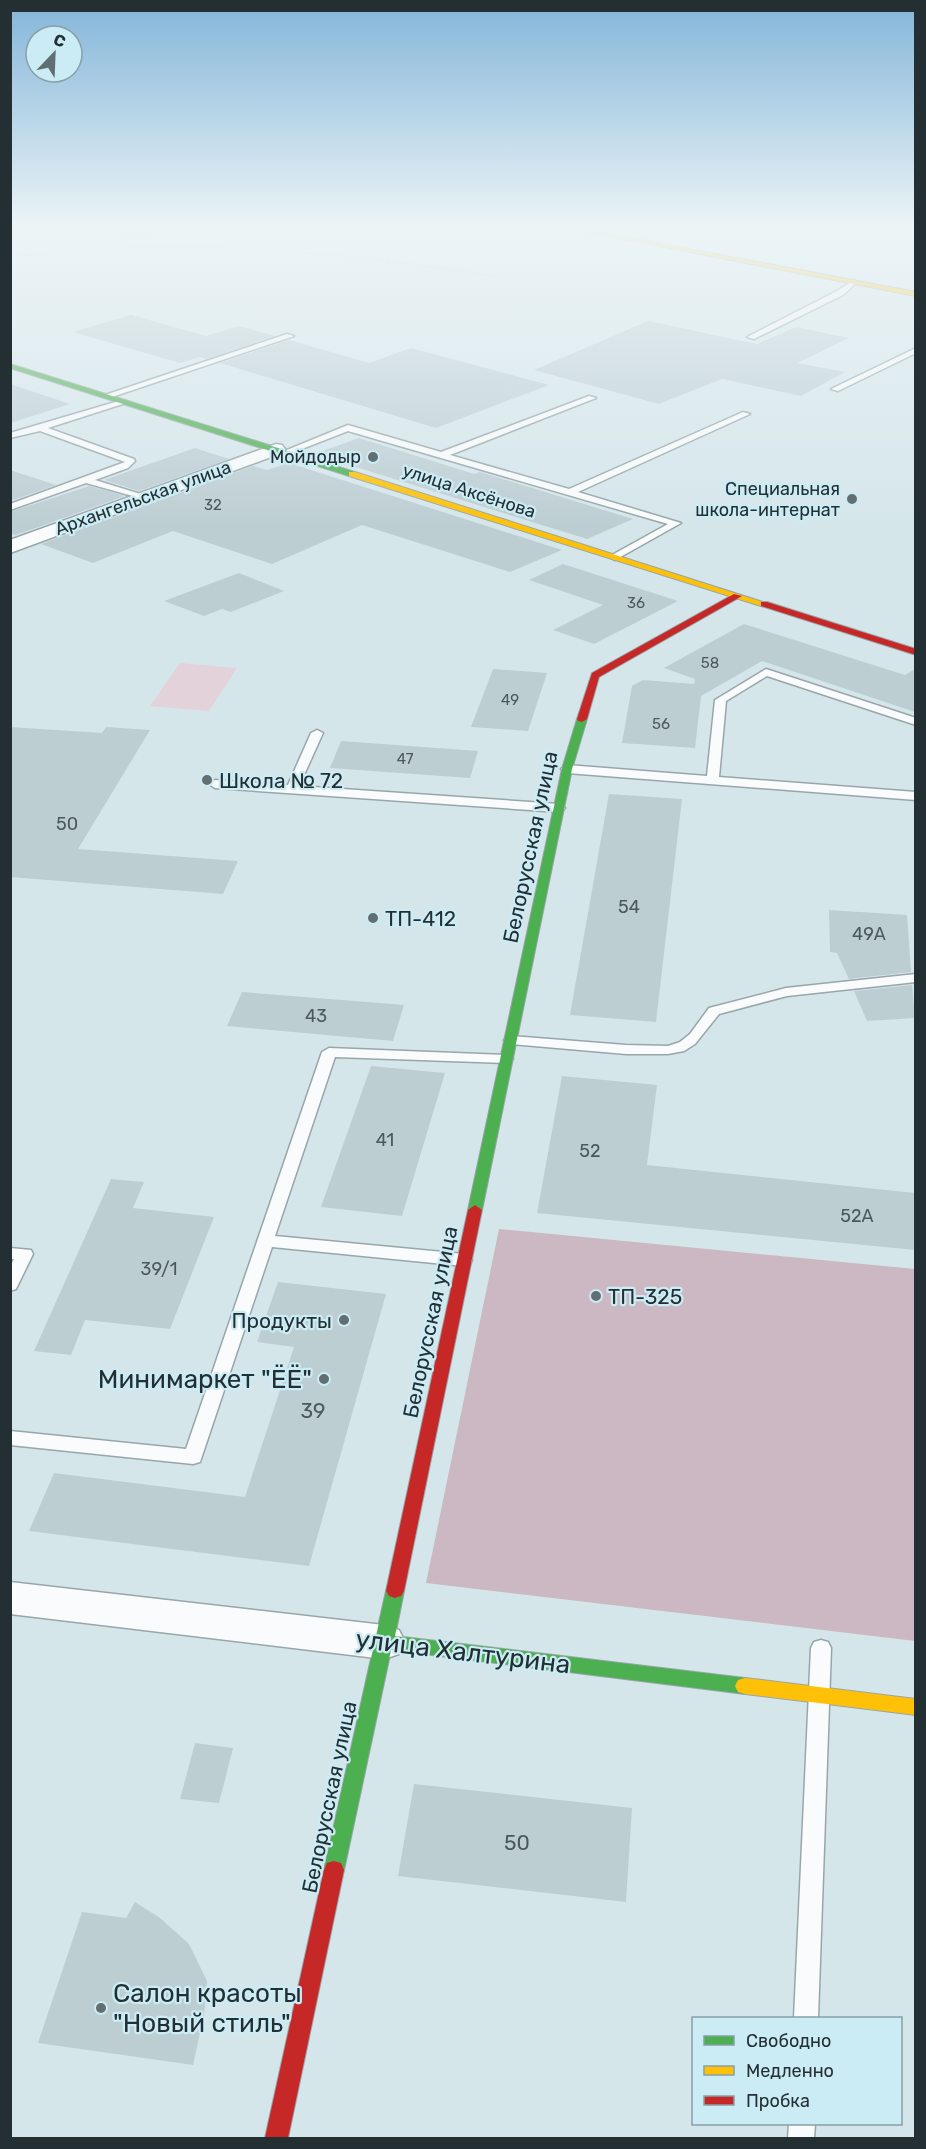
<svg xmlns="http://www.w3.org/2000/svg" width="926" height="2149" viewBox="0 0 926 2149" font-family="Rubik,sans-serif">
<rect width="100%" height="100%" fill="#d5e6eb"/>
<path fill="#e4d2db" d="M 180,663 L 237,668 L 209,711 L 150,706 Z"/>
<path fill="#cbb8c2" d="M 499,1229 L 915,1269 L 915,1641 L 426,1583 Z"/>
<g fill="#bdced3">
<path d="M 131,315 L 206,336 L 239,326 L 275,336 L 206,359 L 200,357 L 180,363 L 73,332 Z"/>
<path d="M 648,321 L 757,344 L 796,327 L 849,338 L 797,363 L 845,372 L 801,396 L 722,379 L 659,404 L 534,370 Z"/>
<path d="M 289,340 L 369,363 L 411,348 L 549,385 L 436,428 L 220,363 Z"/>
<path d="M 10,384 L 70,404 L 10,423 Z"/>
<path d="M 359,438 L 474,474 L 480,472 L 633,519 L 587,539 L 314,454 Z"/>
<path d="M 195,448 L 229,459 L 139,491 L 104,480 Z"/>
<path d="M 289,463 L 562,550 L 510,572 L 362,525 L 272,564 L 173,531 L 93,563 L 41,544 L 253,466 L 267,470 Z"/>
<path d="M 10,470 L 56,485 L 10,501 Z"/>
<path d="M 89,486 L 125,496 L 16,535 L 10,533 L 10,512 Z"/>
<path d="M 563,564 L 678,601 L 594,644 L 553,630 L 603,605 L 529,580 Z"/>
<path d="M 239,573 L 284,591 L 231,612 L 222,609 L 204,616 L 164,601 Z"/>
<path d="M 744,624 L 905,675 L 915,669 L 915,712 L 762,661 L 701,696 L 695,748 L 622,743 L 632,686 L 643,680 L 694,684 L 695,679 L 664,668 Z"/>
<path d="M 493,669 L 547,673 L 528,731 L 471,727 Z"/>
<path d="M 10,727 L 102,733 L 106,727 L 150,730 L 78,849 L 238,861 L 223,894 L 10,877 Z"/>
<path d="M 341,741 L 478,751 L 470,778 L 330,768 Z"/>
<path d="M 609,794 L 682,799 L 656,1022 L 570,1015 Z"/>
<path d="M 829,910 L 907,915 L 911,972 L 849,979 L 837,953 L 830,952 Z"/>
<path d="M 912,985 L 915,1018 L 867,1021 L 854,991 Z"/>
<path d="M 242,992 L 404,1005 L 393,1041 L 227,1026 Z"/>
<path d="M 371,1066 L 445,1073 L 402,1216 L 321,1207 Z"/>
<path d="M 562,1076 L 657,1085 L 647,1165 L 915,1193 L 915,1250 L 537,1213 Z"/>
<path d="M 111,1179 L 144,1182 L 133,1208 L 214,1217 L 170,1329 L 85,1320 L 71,1355 L 34,1351 Z"/>
<path d="M 278,1282 L 386,1294 L 309,1566 L 29,1531 L 54,1473 L 245,1497 L 294,1347 L 257,1342 Z"/>
<path d="M 195,1743 L 233,1748 L 219,1803 L 180,1799 Z"/>
<path d="M 414,1784 L 632,1808 L 626,1902 L 398,1876 Z"/>
<path d="M 135,1902 L 160,1918 L 189,1944 L 207,1981 L 204,2015 L 193,2065 L 38,2043 L 82,1912 L 126,1918 Z"/>
</g>
<g fill="none" stroke-linecap="round" stroke-linejoin="round">
<g stroke="#98a6aa" stroke-width="3">
<g id="lane">
<path d="M 854,280 L 856,283 L 843,295 L 754,339 L 747,337 L 837,291 Z"/>
<path d="M 287,334 L 294,336 L 109,398 L 102,396 Z"/>
<path d="M 916,348 L 916,353 L 838,391 L 831,389 Z"/>
<path d="M 589,396 L 596,398 L 450,455 L 569,489 L 743,412 L 750,414 L 578,492 L 681,523 L 615,560 L 610,557 L 612,555 L 668,524 L 348,431 L 289,454 L 282,452 L 348,425 L 441,452 Z"/>
<path d="M 122,400 L 129,402 L 48,428 L 134,459 L 135,461 L 128,468 L 95,480 L 147,496 L 147,500 L 86,483 L 10,510 L 10,504 L 125,462 L 40,431 L 10,438 L 10,433 Z"/>
<path d="M 766,669 L 916,718 L 916,725 L 767,676 L 726,701 L 719,777 L 916,792 L 916,800 L 567,773 L 561,769 L 567,765 L 707,776 L 715,700 Z"/>
<path d="M 317,730 L 323,733 L 299,786 L 559,804 L 565,808 L 559,812 L 215,788 L 209,784 L 215,780 L 288,785 L 311,733 Z"/>
<path d="M 916,974 L 916,982 L 787,996 L 719,1014 L 695,1044 L 684,1051 L 668,1054 L 626,1054 L 511,1044 L 504,1040 L 511,1036 L 626,1045 L 668,1046 L 680,1042 L 690,1034 L 709,1008 L 786,988 Z"/>
<path d="M 329,1048 L 506,1055 L 513,1059 L 506,1063 L 335,1057 L 275,1236 L 464,1254 L 470,1256 L 472,1260 L 470,1264 L 464,1266 L 272,1247 L 200,1462 L 193,1464 L 10,1445 L 10,1431 L 186,1449 L 322,1052 Z"/>
<path d="M 10,1248 L 31,1250 L 33,1254 L 16,1289 L 10,1291 L 10,1266 L 14,1259 L 10,1259 Z"/>
<path d="M 821,1640 L 828,1642 L 831,1648 L 818,2018 L 794,2018 L 811,1648 L 814,1642 Z"/>
<path d="M 789,2124 L 815,2124 L 814,2138 L 788,2138 Z"/>
</g>
</g>
<g stroke="#98a6aa" stroke-width="3">
<g id="street">
<path d="M 276,444 L 282,445 L 285,449 L 282,453 L 10,553 L 10,540 Z"/>
<path d="M 10,1582 L 384,1625 L 399,1630 L 405,1642 L 399,1654 L 384,1659 L 10,1614 Z"/>
</g>
</g>
<g stroke="#98a6aa" stroke-width="2">
<g id="fast">
<path d="M 10,364 L 355,472 L 356,474 L 349,476 L 10,368 Z"/>
<path d="M 582,716 L 587,719 L 572,769 L 482,1210 L 475,1215 L 468,1210 L 562,769 L 577,719 Z"/>
<path d="M 395,1584 L 401,1586 L 404,1591 L 395,1636 L 745,1678 L 752,1680 L 755,1686 L 752,1692 L 745,1694 L 391,1650 L 344,1870 L 341,1877 L 334,1879 L 327,1877 L 324,1870 L 386,1591 L 389,1586 Z"/>
</g>
</g>
<g stroke="#98a6aa" stroke-width="2">
<g id="slow">
<path d="M 557,226 L 567,226 L 916,292 L 916,296 Z"/>
<path d="M 349,472 L 355,472 L 769,604 L 761,606 L 349,476 Z"/>
<path d="M 745,1678 L 916,1699 L 916,1715 L 745,1694 L 738,1692 L 735,1686 L 738,1680 Z"/>
</g>
</g>
<g stroke="#98a6aa" stroke-width="2">
<g id="jam">
<path d="M 734,594 L 742,596 L 599,677 L 587,719 L 582,722 L 578,721 L 577,719 L 592,673 Z"/>
<path d="M 761,602 L 767,602 L 916,649 L 916,655 L 761,606 Z"/>
<path d="M 475,1205 L 482,1210 L 404,1591 L 401,1596 L 395,1598 L 389,1596 L 386,1591 L 468,1210 Z"/>
<path d="M 334,1861 L 341,1863 L 344,1870 L 288,2138 L 265,2138 L 324,1870 L 327,1863 Z"/>
</g>
</g>
<use href="#lane" fill="#f9fbfc" fill-rule="evenodd"/>
<use href="#street" fill="#f9fbfc" fill-rule="evenodd"/>
<use href="#fast" fill="#4caf50" fill-rule="evenodd"/>
<use href="#slow" fill="#ffc107" fill-rule="evenodd"/>
<use href="#jam" fill="#c62828" fill-rule="evenodd"/>
<g stroke="#d0d5d7" stroke-width="2" stroke-dasharray="4.5 2" stroke-linecap="butt">
<path d="M 110,241 L 223,226"/>
<path d="M 10,257 C 180,238 326,250 494,276"/>
</g>
</g>
<linearGradient id="sky" x2="0" y2="1"><stop stop-color="#83b5d9"/><stop offset="0.43" stop-color="#ecf4f6"/><stop offset="1" stop-color="#ecf4f6" stop-opacity="0"/></linearGradient>
<rect width="926" height="527" fill="url(#sky)"/>
<g fill="#616f73" stroke="#cbebf5" stroke-width="2">
<circle cx="373" cy="457" r="6"/>
<circle cx="852" cy="499" r="6"/>
<circle cx="207" cy="780" r="6"/>
<circle cx="373" cy="918" r="6"/>
<circle cx="596" cy="1296" r="6"/>
<circle cx="344" cy="1320" r="6"/>
<circle cx="324" cy="1379" r="6"/>
<circle cx="101" cy="2008" r="6"/>
</g>
<g text-anchor="middle" dominant-baseline="central" stroke-width="4.5" stroke-linejoin="round" paint-order="stroke">
<g font-size="15" fill="#4b585d">
<text x="213" y="505">32</text>
<text x="636" y="603">36</text>
<text x="710" y="663">58</text>
<text x="510" y="700">49</text>
<text x="661" y="724">56</text>
<text x="405" y="759">47</text>
</g>
<g font-size="18" fill="#232f33" stroke="#cbebf5" text-anchor="end">
<text x="361" y="457">Мойдодыр</text>
<text x="840" y="489">Специальная<tspan x="840" dy="21">школа-интернат</tspan></text>
</g>
<g font-size="18" fill="#232f33" stroke="#cbebf5">
<text transform="translate(469 491) rotate(18)">улица Аксёнова</text>
<text transform="translate(143 498) rotate(-20)">Архангельская улица</text>
</g>
<g font-size="18" fill="#4b585d">
<text x="67" y="824">50</text>
<text x="629" y="907">54</text>
<text x="869" y="934">49А</text>
<text x="316" y="1016">43</text>
<text x="385" y="1140">41</text>
<text x="590" y="1151">52</text>
<text x="857" y="1216">52А</text>
<text x="159" y="1269">39/1</text>
</g>
<g font-size="21" fill="#232f33" stroke="#cbebf5" text-anchor="start">
<text x="219" y="780">Школа № 72</text>
<text x="385" y="918">ТП-412</text>
<text x="608" y="1296">ТП-325</text>
<text x="332" y="1320" text-anchor="end">Продукты</text>
</g>
<g font-size="21" fill="#232f33" stroke="#cbebf5">
<text transform="translate(530 847) rotate(-78)">Белорусская улица</text>
<text transform="translate(430 1322) rotate(-78)">Белорусская улица</text>
<text transform="translate(329 1797) rotate(-78)">Белорусская улица</text>
</g>
<g font-size="21" fill="#4b585d">
<text x="313" y="1410">39</text>
<text x="517" y="1842">50</text>
</g>
<g font-size="26" fill="#232f33" stroke="#cbebf5" text-anchor="end">
<text x="312" y="1379">Минимаркет "ЁЁ"</text>
<text x="113" y="1993" text-anchor="start">Салон красоты<tspan x="113" dy="30">"Новый стиль"</tspan></text>
</g>
<g font-size="26" fill="#232f33" stroke="#cbebf5">
<text transform="translate(463 1652) rotate(7)">улица Халтурина</text>
</g>
</g>
<rect width="926" height="2149" fill="none" stroke="#232f33" stroke-width="24"/>
<rect x="692" y="2017" width="210" height="108" fill="#cbebf5" stroke="#88a0a7" stroke-width="1.5"/>
<rect x="704" y="2036" width="30" height="9" fill="#4caf50" stroke="#88a0a7" stroke-width="1.5"/>
<text x="746" y="2047" font-size="18" fill="#232f33">Свободно</text>
<rect x="704" y="2066" width="30" height="9" fill="#ffc107" stroke="#88a0a7" stroke-width="1.5"/>
<text x="746" y="2077" font-size="18" fill="#232f33">Медленно</text>
<rect x="704" y="2096" width="30" height="9" fill="#c62828" stroke="#88a0a7" stroke-width="1.5"/>
<text x="746" y="2107" font-size="18" fill="#232f33">Пробка</text>
<g transform="translate(54 54) rotate(23)"><circle r="28" fill="#cbebf5" stroke="#88a0a7" stroke-width="1.5"/>
<path d="M0-4.5L10 22L0 15L-10 22Z" fill="#616f73"/>
<text y="-9" font-size="16" font-weight="bold" text-anchor="middle" fill="#232f33">С</text>
</g>
</svg>
